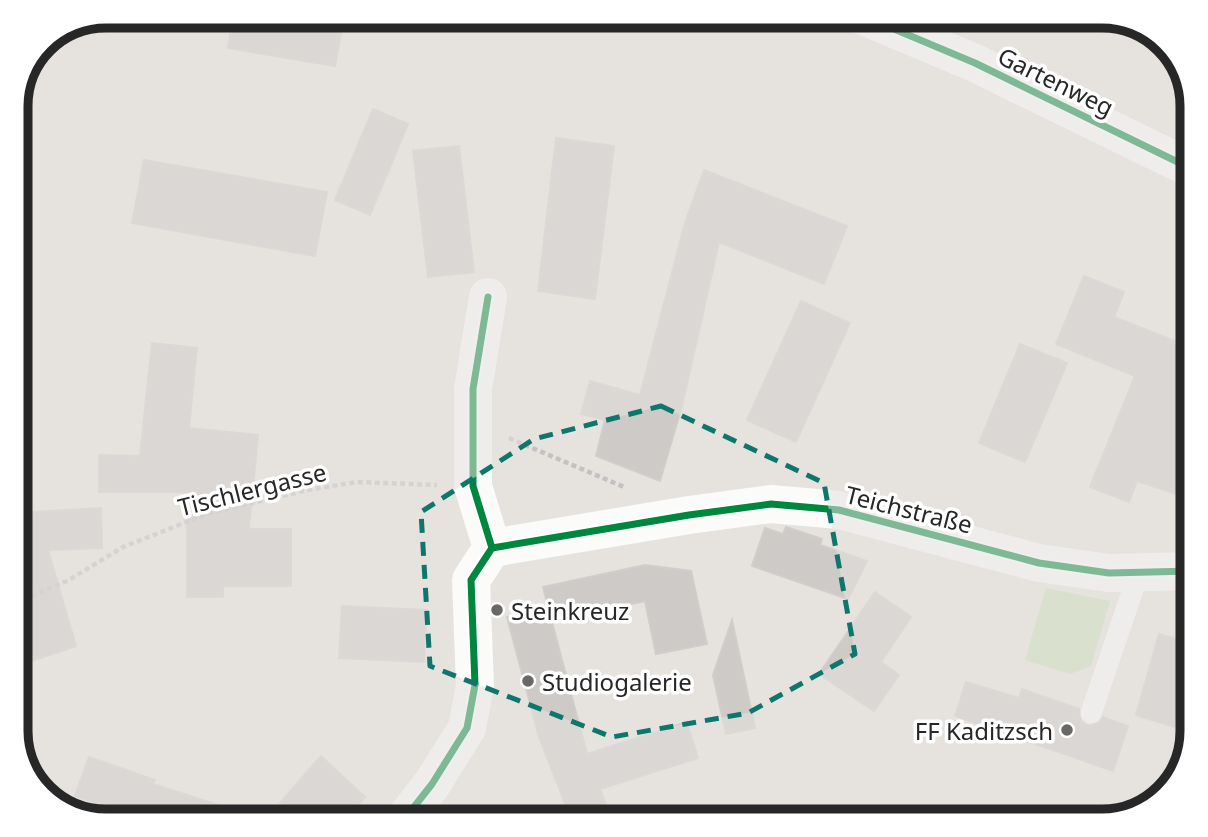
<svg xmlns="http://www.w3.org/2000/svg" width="1208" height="837" viewBox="0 0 1208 837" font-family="'Noto Sans',sans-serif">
<rect width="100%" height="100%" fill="#e6e2de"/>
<path fill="#cbdeb9" d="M 1046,588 L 1110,601 L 1091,666 L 1070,674 L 1025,660 Z"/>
<g fill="#cdcac7" stroke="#d1cdca" stroke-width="2">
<path d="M 233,16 L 344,16 L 335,66 L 228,48 Z"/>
<path d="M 373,109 L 408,124 L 370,215 L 335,200 Z"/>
<path d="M 556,138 L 614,146 L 595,299 L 538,291 Z"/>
<path d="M 459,146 L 474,272 L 428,277 L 413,151 Z"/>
<path d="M 144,160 L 327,192 L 315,256 L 132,223 Z"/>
<path d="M 704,170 L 847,226 L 824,284 L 719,242 L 682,406 L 660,481 L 596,456 L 605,420 L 581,414 L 590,381 L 640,395 L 685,223 Z"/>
<path d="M 1084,276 L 1124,292 L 1114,317 L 1192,348 L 1192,377 L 1183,401 L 1192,404 L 1192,499 L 1137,481 L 1129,502 L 1090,487 L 1135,376 L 1056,344 Z"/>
<path d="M 801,301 L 850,323 L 796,442 L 747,420 Z"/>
<path d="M 152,343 L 197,348 L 189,428 L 258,435 L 249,529 L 291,529 L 291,586 L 223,586 L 223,597 L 187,597 L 187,492 L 99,492 L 99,455 L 140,456 Z"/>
<path d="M 1020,344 L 1067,363 L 1025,462 L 979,443 Z"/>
<path d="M 101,508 L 102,548 L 48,550 L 76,646 L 16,666 L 16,513 Z"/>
<path d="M 786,527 L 822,539 L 820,545 L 867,561 L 848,599 L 752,566 L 765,528 L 783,534 Z"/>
<path d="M 645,565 L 691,571 L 707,644 L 656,654 L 645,601 L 552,621 L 543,587 Z"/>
<path d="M 875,592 L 911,617 L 881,662 L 899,675 L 874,711 L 819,674 Z"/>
<path d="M 342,606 L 426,610 L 424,662 L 339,658 Z"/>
<path d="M 548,607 L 587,754 L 687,722 L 698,758 L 600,789 L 612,821 L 572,821 L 539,737 L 507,617 Z"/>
<path d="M 732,620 L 755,728 L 726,734 L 713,675 Z"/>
<path d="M 1159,634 L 1192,643 L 1192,691 L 1181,729 L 1136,715 Z"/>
<path d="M 966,682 L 1019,698 L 1022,689 L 1079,709 L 1081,721 L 1087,726 L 1099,723 L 1103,717 L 1128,726 L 1113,771 L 955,716 Z"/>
<path d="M 321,756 L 365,797 L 344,821 L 300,821 L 280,803 Z"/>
<path d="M 89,757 L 155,780 L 153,784 L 249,815 L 248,821 L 147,821 L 75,796 Z"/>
</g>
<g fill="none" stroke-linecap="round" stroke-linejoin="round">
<g stroke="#c2c2c2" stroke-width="4.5" stroke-dasharray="5 3.5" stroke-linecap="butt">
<path d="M 509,438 L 624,487"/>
<path d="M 16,603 L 69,580 L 123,547 L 207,514 L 307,490 L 357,482 L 437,485"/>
</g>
<path stroke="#fbfbfa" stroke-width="21" d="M 1091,713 L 1139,572"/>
<g stroke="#fbfbfa" stroke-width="38">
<path d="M 863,16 L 975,63 L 1192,169"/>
<path d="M 488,297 L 473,389 L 473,486 L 492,548"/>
<path d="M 403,821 L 432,784 L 467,728 L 475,685 L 471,580 L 492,548 L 689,515 L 771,504 L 839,510 L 1039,563 L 1109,573 L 1192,571"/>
</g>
<g stroke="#fff" stroke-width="11">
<g id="cycleway">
<path d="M 863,16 L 975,63 L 1192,169"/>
<path d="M 488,297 L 473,389 L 473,486 L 492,548"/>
<path d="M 403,821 L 432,784 L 467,728 L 475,685 L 471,580 L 492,548 L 689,515 L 771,504 L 839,510 L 1039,563 L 1109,573 L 1192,571"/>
</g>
</g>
<use href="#cycleway" stroke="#00873e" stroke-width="7"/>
</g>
<path d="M0 0H1208V837H0ZM 661,406 L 824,483 L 855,654 L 748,713 L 612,737 L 430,666 L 421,512 L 534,439 Z" fill="#e6e2de" fill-opacity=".55" fill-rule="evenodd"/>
<path fill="none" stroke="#0f766e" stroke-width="5" stroke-dasharray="14 9" stroke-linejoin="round" d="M 661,406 L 824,483 L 855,654 L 748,713 L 612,737 L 430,666 L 421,512 L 534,439 Z"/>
<g fill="#6a6867" stroke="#fff" stroke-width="2.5">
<circle cx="497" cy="610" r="7"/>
<circle cx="528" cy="681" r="7"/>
<circle cx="1067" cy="730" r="7"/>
</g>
<g text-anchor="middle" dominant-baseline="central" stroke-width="7" stroke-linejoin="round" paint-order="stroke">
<g font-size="24" fill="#272727" stroke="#fff">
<text transform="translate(1056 81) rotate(26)">Gartenweg</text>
<text transform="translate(252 489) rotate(-14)">Tischlergasse</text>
<text transform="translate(909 509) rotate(14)">Teichstraße</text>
</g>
<g font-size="24" fill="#272727" stroke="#fff" text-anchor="start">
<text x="511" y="610">Steinkreuz</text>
<text x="542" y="681">Studiogalerie</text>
<text x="1053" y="730" text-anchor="end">FF Kaditzsch</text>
</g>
</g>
<path d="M0 0H1208V837H0ZM106 28H1102A78 78 0 0 1 1180 106V731A78 78 0 0 1 1102 809H106A78 78 0 0 1 28 731V106A78 78 0 0 1 106 28Z" fill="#fff" fill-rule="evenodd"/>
<path fill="none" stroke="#272727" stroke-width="9" d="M106 28H1102A78 78 0 0 1 1180 106V731A78 78 0 0 1 1102 809H106A78 78 0 0 1 28 731V106A78 78 0 0 1 106 28Z"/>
</svg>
